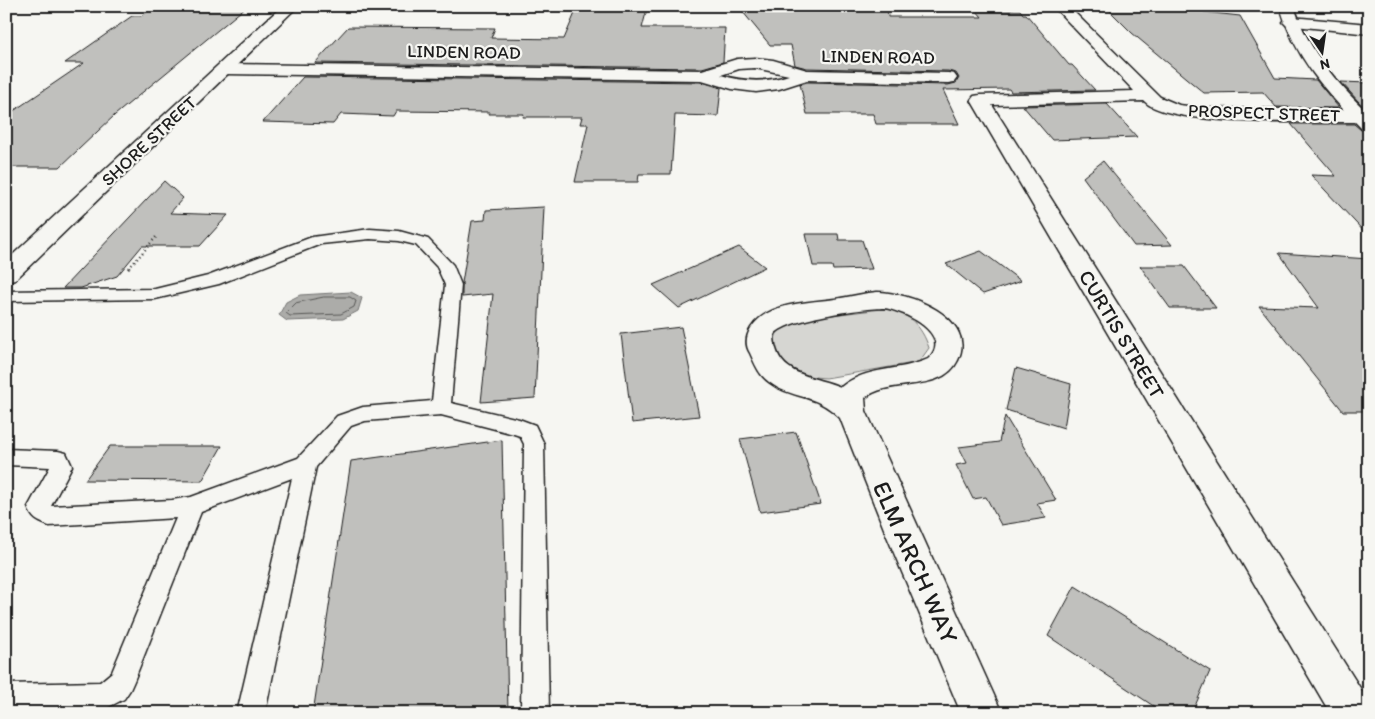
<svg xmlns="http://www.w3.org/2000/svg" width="1375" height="719" viewBox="0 0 1375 719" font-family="Itim,sans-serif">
<rect width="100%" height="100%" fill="#f6f6f2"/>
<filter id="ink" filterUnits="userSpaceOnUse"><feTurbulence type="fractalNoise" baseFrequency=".02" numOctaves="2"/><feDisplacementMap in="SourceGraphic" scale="10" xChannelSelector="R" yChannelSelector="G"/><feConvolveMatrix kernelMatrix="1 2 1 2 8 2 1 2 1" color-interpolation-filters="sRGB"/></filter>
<g filter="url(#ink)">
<path fill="#d6d6d2" stroke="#797977" d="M 882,309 C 907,310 922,326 929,348 L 919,362 L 826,378 L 803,376 L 780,362 L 774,342 L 778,330 L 798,319 Z"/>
<path fill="#acaca9" stroke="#727271" d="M 351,292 L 362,298 L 358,311 L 343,319 L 287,321 L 279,315 L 286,302 L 300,295 Z"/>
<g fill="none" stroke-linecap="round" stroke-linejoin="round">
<path stroke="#565654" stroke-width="1" d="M 324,297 L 350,297 L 356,301 L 354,307 L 341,314 L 290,316 L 286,313 L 296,303 Z"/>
</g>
<g fill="#c0c0bd" stroke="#1c1c1c">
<path d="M 155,6 L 247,6 L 115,115 L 60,167 L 6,167 L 6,116 L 84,63 L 65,63 L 132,16 L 141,16 Z"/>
<path d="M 578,6 L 633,7 L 633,9 L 647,9 L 642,28 L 725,28 L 723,62 L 702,68 L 315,63 L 348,27 L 495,28 L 491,38 L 564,39 Z"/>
<path d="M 738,6 L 887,6 L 888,17 L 982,17 L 976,10 L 1020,10 L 1023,14 L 1026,14 L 1069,65 L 1072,65 L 1095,90 L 1011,92 L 1009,89 L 943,90 L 959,124 L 876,124 L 873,114 L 807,114 L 800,84 L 807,82 L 948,85 L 956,83 L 959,78 L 956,73 L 948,71 L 807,68 L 795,65 L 791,45 L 770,45 Z"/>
<path d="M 1105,6 L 1199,6 L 1204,12 L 1240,16 L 1275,78 L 1316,80 L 1339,108 L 1276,107 L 1263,92 L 1204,93 L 1132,33 Z"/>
<path d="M 303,77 L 702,82 L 721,88 L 718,116 L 675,115 L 671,174 L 639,174 L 638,182 L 575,182 L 588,124 L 580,124 L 582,117 L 523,117 L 524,114 L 489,114 L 490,112 L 396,111 L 393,116 L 341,114 L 333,124 L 263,122 Z"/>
<path d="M 1341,82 L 1369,83 L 1369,111 L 1358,101 Z"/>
<path d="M 1107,104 L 1137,137 L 1052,140 L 1023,106 Z"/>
<path d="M 1291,124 L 1354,124 L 1361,130 L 1369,133 L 1369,237 L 1311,175 L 1336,176 Z"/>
<path d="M 1103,161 L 1172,245 L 1134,246 L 1083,177 Z"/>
<path d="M 164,181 L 183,198 L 170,213 L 228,215 L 200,246 L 142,246 L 117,276 L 81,288 L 63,288 Z"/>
<path d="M 544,207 L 535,398 L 481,402 L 493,294 L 462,297 L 462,283 L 472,221 L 485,220 L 486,210 Z"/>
<path d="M 806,234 L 838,234 L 839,240 L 862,240 L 872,269 L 833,270 L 832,266 L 813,266 Z"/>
<path d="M 739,247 L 765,267 L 679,308 L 653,285 Z"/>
<path d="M 981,251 L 1021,281 L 983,294 L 946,264 Z"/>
<path d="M 1279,253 L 1369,259 L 1369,411 L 1343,411 L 1259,306 L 1319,308 Z"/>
<path d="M 1140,266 L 1184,266 L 1216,308 L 1170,308 Z"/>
<path d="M 681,327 L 699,416 L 632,423 L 621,334 Z"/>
<path d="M 1016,368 L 1071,384 L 1064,428 L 1006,410 Z"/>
<path d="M 1005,416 L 1056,500 L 1037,503 L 1046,518 L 1001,525 L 986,497 L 973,499 L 956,465 L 967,463 L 959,447 L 999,442 Z"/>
<path d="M 796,432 L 821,504 L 760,512 L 740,439 Z"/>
<path d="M 502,440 L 508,713 L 313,713 L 351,461 Z"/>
<path d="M 110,446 L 222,446 L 202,481 L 85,480 Z"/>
<path d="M 1075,586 L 1210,671 L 1192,713 L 1164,713 L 1048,636 Z"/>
</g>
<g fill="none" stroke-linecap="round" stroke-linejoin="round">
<g stroke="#1c1c1c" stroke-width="3">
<path id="service" d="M 370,229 L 399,231 L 428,239 L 453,265 L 461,285 L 451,403 L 519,419 L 535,425 L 544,444 L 549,713 L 521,713 L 524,444 L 520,436 L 514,434 L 441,415 L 365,421 L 351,426 L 316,467 L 265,713 L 237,713 L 292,478 L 201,512 L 134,681 L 130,690 L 124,699 L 103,710 L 6,712 L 6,684 L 100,682 L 112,672 L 176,518 L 49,526 C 37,521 32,519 28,507 L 50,467 L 6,465 L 6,449 L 58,451 L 66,453 L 72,466 L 51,506 L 172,500 L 191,497 L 298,458 L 337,416 L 363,407 L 432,401 L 445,285 L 437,267 L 416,245 L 399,241 L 370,239 L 321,244 L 219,284 L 155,299 L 6,301 L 6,291 L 155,289 L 208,276 L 312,237 Z"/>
</g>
<g stroke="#1c1c1c" stroke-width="3">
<g id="minor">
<path d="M 1053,6 L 1068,6 L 1160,97 L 1179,105 L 1205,108 L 1360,110 L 1367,112 L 1369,115 L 1367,120 L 1360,122 C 1319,121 1170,128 1144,101 L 992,105 L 1367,699 L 1369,713 L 1330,713 L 971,100 L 974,96 L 980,95 L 1134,91 Z"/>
<path d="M 1291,17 L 1369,24 L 1369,34 L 1286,25 L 1283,22 L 1286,19 Z"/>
<path d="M 755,58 L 773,60 L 807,70 L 948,73 L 954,74 L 957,78 L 954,82 L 948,83 L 807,80 L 779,89 L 756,92 L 732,89 L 702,80 L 225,74 L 219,73 L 217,69 L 219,65 L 225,64 L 702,70 L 737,59 ZM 755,68 L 789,75 C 766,83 744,82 721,75 L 739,69 Z"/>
<path d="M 877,292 C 909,292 978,318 958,360 C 942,394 891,377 865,398 L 866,411 L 1002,713 L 961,713 L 886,534 L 840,418 C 815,392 792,400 769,382 C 759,375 755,364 750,353 C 745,345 746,336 751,328 C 768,302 807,303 835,299 C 849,297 863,293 877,292 ZM 884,308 C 905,311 954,335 928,359 C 899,372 867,366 841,387 C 810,375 775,376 774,335 C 784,319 864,308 884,308 Z"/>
</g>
</g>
<g stroke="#1c1c1c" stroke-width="3">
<path id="tertiary" d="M 1280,6 L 1294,6 C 1308,51 1336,82 1369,114 L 1369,131 L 1362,129 C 1326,92 1294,57 1280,6 Z"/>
</g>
<g stroke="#1c1c1c" stroke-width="3">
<path id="secondary" d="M 282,6 L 298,6 L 15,280 L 6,282 L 6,261 Z"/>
</g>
<path stroke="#1c1c1c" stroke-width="2.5" stroke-dasharray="1 3" stroke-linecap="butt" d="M 129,268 L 157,236"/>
<path stroke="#1c1c1c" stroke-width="3" stroke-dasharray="1 4" stroke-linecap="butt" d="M 128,269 L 130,267"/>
<use href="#service" fill="#f6f6f2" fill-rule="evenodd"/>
<use href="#minor" fill="#f6f6f2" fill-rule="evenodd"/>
<use href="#tertiary" fill="#f6f6f2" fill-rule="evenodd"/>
<use href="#secondary" fill="#f6f6f2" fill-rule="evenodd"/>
</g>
</g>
<g text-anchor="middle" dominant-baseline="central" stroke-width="4.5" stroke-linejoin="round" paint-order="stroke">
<g font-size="18" fill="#1c1c1c" stroke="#f6f6f2">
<text transform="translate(464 52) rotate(1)">LINDEN ROAD</text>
<text transform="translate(878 57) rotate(1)">LINDEN ROAD</text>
<text transform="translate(1264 113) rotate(2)">PROSPECT STREET</text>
<text transform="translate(149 141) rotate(-43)">SHORE STREET</text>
</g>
<g font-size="21" fill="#1c1c1c" stroke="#f6f6f2">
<text transform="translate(1122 334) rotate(59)">CURTIS STREET</text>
</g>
<g font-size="25" fill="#1c1c1c" stroke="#f6f6f2">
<text transform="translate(916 562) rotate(66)">ELM ARCH WAY</text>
</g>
</g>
<rect width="1375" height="719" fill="none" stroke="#f6f6f2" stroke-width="25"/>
<rect x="12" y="12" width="1350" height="694" fill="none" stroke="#1c1c1c" stroke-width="2" filter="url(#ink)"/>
<g transform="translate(1322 52) rotate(167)" stroke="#f6f6f2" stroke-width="4" paint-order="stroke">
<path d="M0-4L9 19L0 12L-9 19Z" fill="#1c1c1c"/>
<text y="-8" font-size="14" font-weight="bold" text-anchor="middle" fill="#1c1c1c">N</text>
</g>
</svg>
